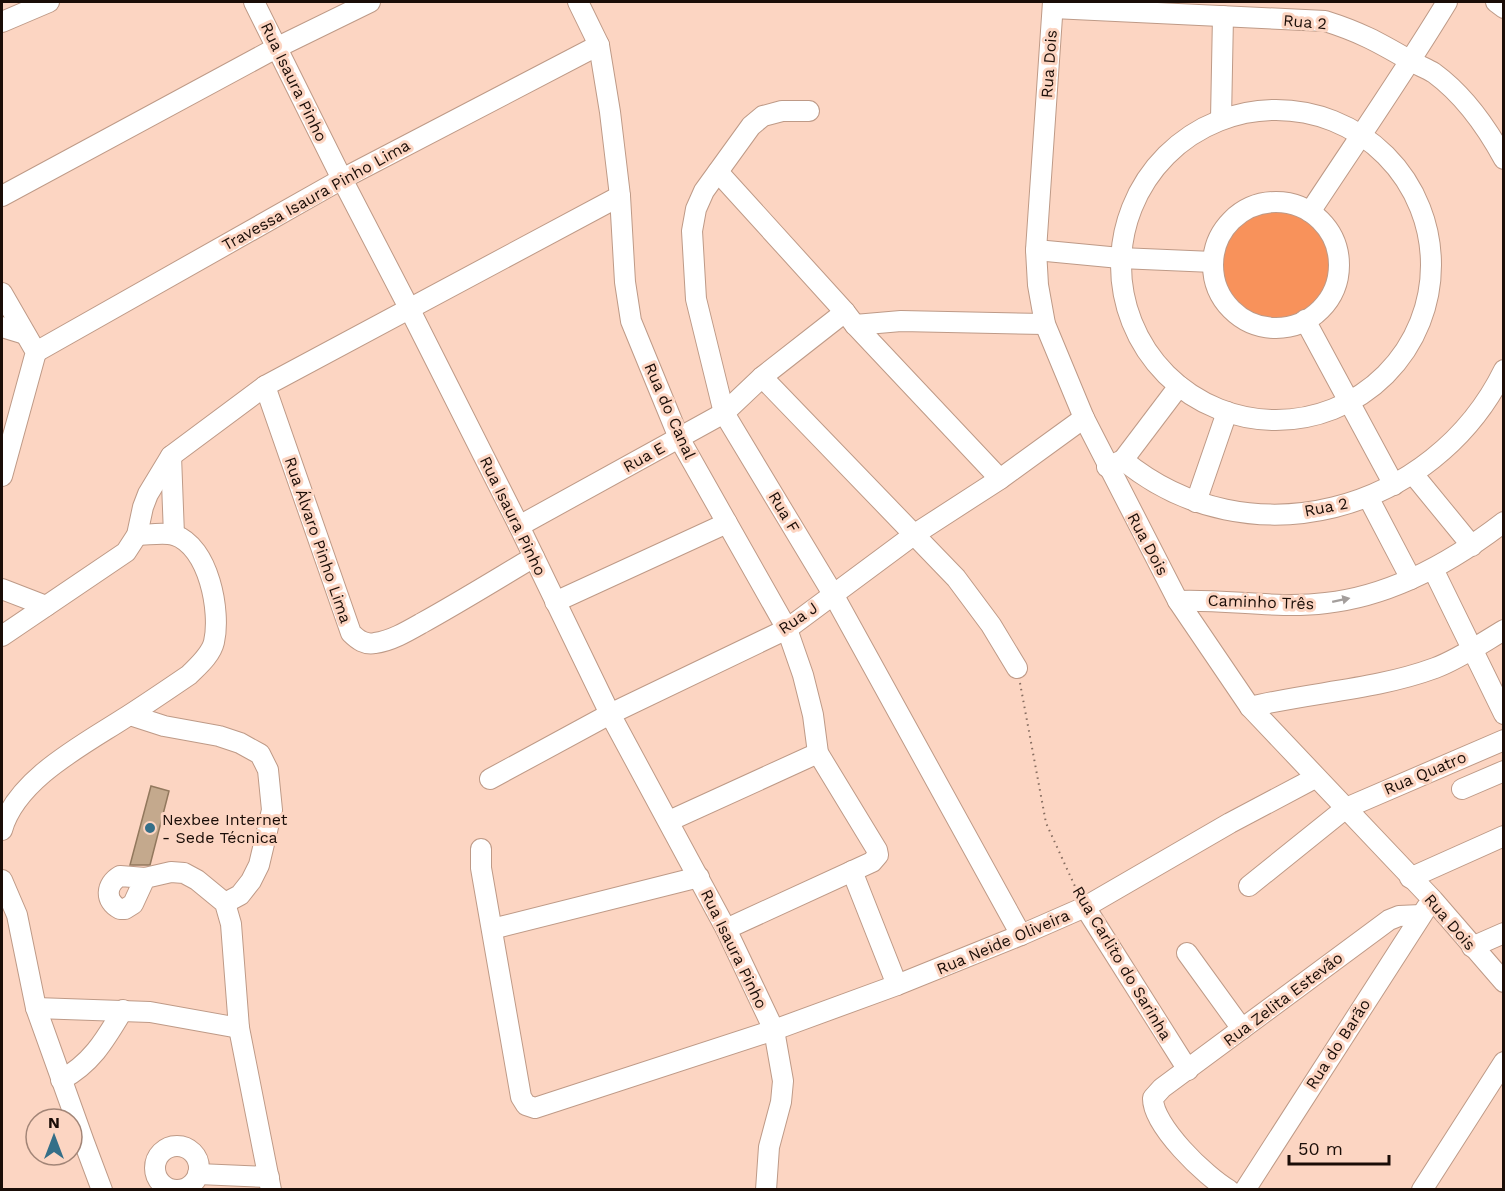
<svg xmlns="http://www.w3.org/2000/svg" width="1505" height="1191" viewBox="0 0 1505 1191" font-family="'Work Sans',sans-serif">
<rect width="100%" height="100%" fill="#fcd5c2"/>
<circle fill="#f8925b" cx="1276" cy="265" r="55"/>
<path fill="#c4a98d" stroke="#92785d" stroke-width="1.5" d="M 151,786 L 169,791 L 150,865 L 130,865 Z"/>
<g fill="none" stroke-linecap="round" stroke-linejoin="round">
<g stroke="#be9a87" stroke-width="22">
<g id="minor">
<path d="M 254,2 L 342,179 L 409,308 L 519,526 L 610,714 L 726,929 L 774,1030 L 783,1081 L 781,1102 L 769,1147 L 766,1190"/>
<path d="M 578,2 L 599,45 L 610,112 L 620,196 L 625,282 L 631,321 L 679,438 L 787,629 L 803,675 L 813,715 L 818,753 L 877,850 L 878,855 L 872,862 L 726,929"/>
<path d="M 1053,2 L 1036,250 L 1038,285 L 1045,324 L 1084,418 L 1178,601 L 1250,707 L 1433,900 L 1504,982"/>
<path d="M 1496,2 L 1504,8"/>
<path d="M 1053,8 L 1325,21 C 1360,32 1378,42 1409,60 C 1417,65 1426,68 1434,73 C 1464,95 1486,126 1504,159"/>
<path d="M 2,22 L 49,2"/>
<circle cx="1276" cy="265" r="155"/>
<path d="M 809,111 L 782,111 L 763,116 L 751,126 L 704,191 L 696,209 L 692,231 L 696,299 L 724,413 L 833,594 L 1021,935"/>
<path d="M 1221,119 L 1223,16"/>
<path d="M 718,172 L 845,312 L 855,325 L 1000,479"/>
<path d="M 2,196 L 276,48 L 370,2"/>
<circle cx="1276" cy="265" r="63"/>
<path d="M 1310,212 C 1356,142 1404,73 1447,2"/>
<path d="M 1036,250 L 1120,258 L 1213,262"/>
<path d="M 2,293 L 36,352 L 2,476"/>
<path d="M 1305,320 L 1394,485"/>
<path d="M 855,325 L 901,321 L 1045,324"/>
<path d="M 2,327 L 25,334"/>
<path d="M 36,352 L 342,179 L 599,45"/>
<path d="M 762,377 L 956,578 L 991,625 L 1017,668"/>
<path d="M 265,386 L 351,633 C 358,640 365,645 375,643 C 391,641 408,631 422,623 C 460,602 497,579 534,557"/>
<path d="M 171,456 L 174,535"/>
<path d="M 1123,460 L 1179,386"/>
<path d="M 1107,467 L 1123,460 C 1248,563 1434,513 1504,370"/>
<path d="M 1413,474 L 1472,546"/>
<path d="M 1368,497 L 1411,579"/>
<path d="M 1196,502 L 1227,412"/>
<path d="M 519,526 L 724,413 L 762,377 L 845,312"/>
<path d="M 1433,569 L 1504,714"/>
<path d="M 2,589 L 46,606"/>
<path d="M 1178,601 C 1227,599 1277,609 1326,603 C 1392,596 1452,562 1504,522"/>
<path d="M 555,602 L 727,523"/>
<path d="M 2,636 L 126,552 L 137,535 L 143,507 L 148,494 L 171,456 L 265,386 L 620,196"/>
<path d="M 1250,707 C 1311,692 1375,690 1435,668 C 1459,659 1482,643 1504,630"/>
<path d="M 130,715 L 164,726 L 219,736 L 240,743 L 260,754 L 268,770 L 272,810 L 259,865 L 251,881 L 240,895 L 225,903"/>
<path d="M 490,779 L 610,714 L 787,629 L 915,534 L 1000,479 L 1084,418"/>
<path d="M 1462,789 L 1504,771"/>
<path d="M 669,821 L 818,753"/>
<path d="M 2,830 C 16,780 81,746 123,719 C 145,705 167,690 189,675 C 198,666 211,655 214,642 C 221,612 209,546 174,535 C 164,532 148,535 137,535"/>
<path d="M 481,849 L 481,868 L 521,1097 L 526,1105 L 535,1108 L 774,1030 L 897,985 L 1021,935 L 1085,907 L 1230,823 L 1315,778"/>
<path d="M 852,871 L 897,985"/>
<path d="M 145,878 L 133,904 L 125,909 L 120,909 C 104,901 106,884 120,876 L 145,878 L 171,872 L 184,873 L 197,880 L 225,903 L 231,924 L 239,1028 L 271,1190"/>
<path d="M 1410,878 L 1504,836"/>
<path d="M 2,880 L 17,915 L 36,1008 L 84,1142 L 102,1190"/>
<path d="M 1249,886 L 1346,808 L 1504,740"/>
<path d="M 1085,907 L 1188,1070"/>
<path d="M 492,929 L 699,877"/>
<path d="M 1472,947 L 1504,933"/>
<path d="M 1187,953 L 1242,1029"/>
<path d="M 36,1008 L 150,1012 L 239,1028"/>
<path d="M 61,1080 C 92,1063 105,1040 123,1010"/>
<circle cx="177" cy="1168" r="22"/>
<path d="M 198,1174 L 269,1177"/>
<path d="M 1229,1190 C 1206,1177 1152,1125 1153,1098 L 1162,1088 L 1389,920 L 1399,916 L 1421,915"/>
<path d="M 1245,1190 L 1427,907"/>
<path d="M 1422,1190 L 1504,1062"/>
</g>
</g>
<path stroke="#866d60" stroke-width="2" stroke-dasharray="1.5 4.5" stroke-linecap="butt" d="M 1020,683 L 1046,823 L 1078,893"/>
<use href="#minor" stroke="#fff" stroke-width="20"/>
</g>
<defs><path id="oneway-solid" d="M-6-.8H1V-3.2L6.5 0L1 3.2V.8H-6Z" transform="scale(1.5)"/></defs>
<use fill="#a39e9c" href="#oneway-solid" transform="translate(1341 600) rotate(-12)"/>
<circle fill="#356f88" stroke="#fcd5c2" stroke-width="2" cx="150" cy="828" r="6"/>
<g text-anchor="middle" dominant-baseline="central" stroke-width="6" stroke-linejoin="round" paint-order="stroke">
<g font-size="16" fill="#1a0d07" stroke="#fcd5c2">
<text transform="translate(1305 22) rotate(5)">Rua 2</text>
<text transform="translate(1049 64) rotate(-86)">Rua Dois</text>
<text transform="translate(294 82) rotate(64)">Rua Isaura Pinho</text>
<text transform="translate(316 195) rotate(-29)">Travessa Isaura Pinho Lima</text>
<text transform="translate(670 411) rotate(66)">Rua do Canal</text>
<text transform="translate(644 457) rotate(-29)">Rua E</text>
<text transform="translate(1326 507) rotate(-11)">Rua 2</text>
<text transform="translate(784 512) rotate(59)">Rua F</text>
<text transform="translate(513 516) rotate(64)">Rua Isaura Pinho</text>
<text transform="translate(318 540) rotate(71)">Rua Álvaro Pinho Lima</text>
<text transform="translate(1148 544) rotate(62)">Rua Dois</text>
<text transform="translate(1261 602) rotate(2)">Caminho Três</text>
<text transform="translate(798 618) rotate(-34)">Rua J</text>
<text transform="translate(1425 773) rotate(-23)">Rua Quatro</text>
<text transform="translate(1450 922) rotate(49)">Rua Dois</text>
<text transform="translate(1003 942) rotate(-23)">Rua Neide Oliveira</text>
<text transform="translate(734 949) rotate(64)">Rua Isaura Pinho</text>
<text transform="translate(1122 963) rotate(59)">Rua Carlito do Sarinha</text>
<text transform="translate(1283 999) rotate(-37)">Rua Zelita Estevão</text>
<text transform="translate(1338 1044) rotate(-57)">Rua do Barão</text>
</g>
<g font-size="16" fill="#1a0d07" stroke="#fcd5c2" text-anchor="start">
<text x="162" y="819">Nexbee Internet<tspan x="162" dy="18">- Sede Técnica</tspan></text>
</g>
</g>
<rect width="1505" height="1191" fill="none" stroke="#1a0d07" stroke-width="6"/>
<g transform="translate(54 1137)"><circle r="28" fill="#fcd5c2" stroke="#a28577" stroke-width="1.5"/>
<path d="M0-4.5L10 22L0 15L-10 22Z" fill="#356f88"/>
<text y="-9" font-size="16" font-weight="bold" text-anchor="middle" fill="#1a0d07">N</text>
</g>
<path d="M1289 1155v9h100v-9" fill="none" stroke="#1a0d07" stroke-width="3"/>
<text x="1298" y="1155" font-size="18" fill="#1a0d07" stroke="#fcd5c2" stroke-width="4.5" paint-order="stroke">50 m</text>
</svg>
